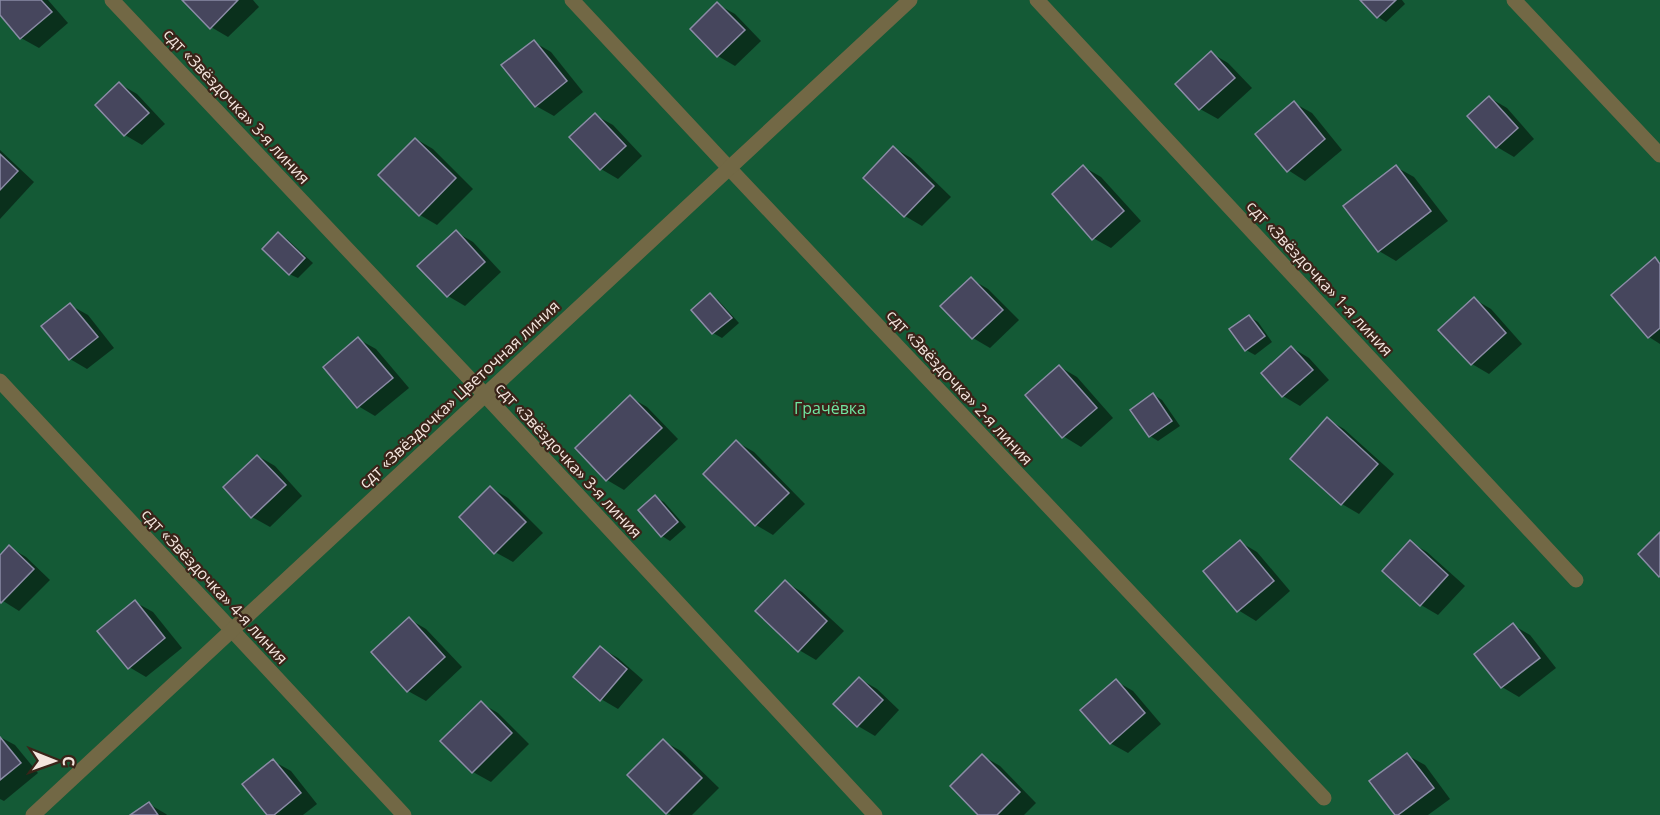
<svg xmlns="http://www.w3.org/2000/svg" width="1660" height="815" viewBox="0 0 1660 815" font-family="'Open Sans',sans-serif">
<rect width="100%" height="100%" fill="#452e23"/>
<rect fill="#145a36" x="0" y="0" width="1660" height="815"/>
<g fill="#0007">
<path d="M 0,0 L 48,0 L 68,23 L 39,48 L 21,38 L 0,13 Z"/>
<path d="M 184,0 L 253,0 L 259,7 L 228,37 L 211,27 Z"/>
<path d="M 1362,0 L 1402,0 L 1405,4 L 1386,22 L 1378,17 Z"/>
<path d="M 717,4 L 735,14 L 761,41 L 735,66 L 718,56 Z"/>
<path d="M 534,42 L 551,52 L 583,92 L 554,116 L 536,106 L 503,66 Z"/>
<path d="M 1211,53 L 1228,63 L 1252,88 L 1218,119 L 1200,109 L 1177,84 Z"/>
<path d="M 120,84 L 137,94 L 165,124 L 142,145 L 125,135 Z"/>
<path d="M 1490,98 L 1507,108 L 1534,139 L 1514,157 L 1497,147 Z"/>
<path d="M 1294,103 L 1312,113 L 1342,150 L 1305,181 L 1288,170 Z"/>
<path d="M 595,115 L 613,125 L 642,156 L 618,179 L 601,169 Z"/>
<path d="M 416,139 L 433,149 L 473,189 L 437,225 L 420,215 Z"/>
<path d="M 894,148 L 911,158 L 951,197 L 922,226 L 905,216 L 865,178 Z"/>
<path d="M 0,150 L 34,182 L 0,219 Z"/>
<path d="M 1084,167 L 1101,177 L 1141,221 L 1111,248 L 1093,238 Z"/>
<path d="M 1396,167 L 1414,177 L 1448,221 L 1396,261 L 1379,251 Z"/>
<path d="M 456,232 L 473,242 L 501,272 L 465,306 L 448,296 L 419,266 Z"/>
<path d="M 278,234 L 287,239 L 313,263 L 298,278 L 289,274 Z"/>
<path d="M 1655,259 L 1660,262 L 1660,344 L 1649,337 L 1613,296 Z"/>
<path d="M 971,279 L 988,289 L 1019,320 L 990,348 L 973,338 Z"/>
<path d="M 710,295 L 718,300 L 739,323 L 722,338 L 713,333 L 693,310 Z"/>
<path d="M 1474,299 L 1491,309 L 1522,344 L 1489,374 L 1472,364 Z"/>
<path d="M 70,305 L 88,315 L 114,348 L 87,369 L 70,359 Z"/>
<path d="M 1250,317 L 1258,322 L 1272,342 L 1255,355 L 1246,350 Z"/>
<path d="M 358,339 L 376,349 L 409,388 L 375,416 L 358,406 Z"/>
<path d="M 1291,347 L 1309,358 L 1329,380 L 1300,406 L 1283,396 Z"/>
<path d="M 1060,367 L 1077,377 L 1113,418 L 1081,447 L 1063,436 Z"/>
<path d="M 1154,395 L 1162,400 L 1180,426 L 1158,441 L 1150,436 Z"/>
<path d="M 630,397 L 647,407 L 678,439 L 624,490 L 607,480 Z"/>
<path d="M 1327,419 L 1344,429 L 1394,474 L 1359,514 L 1342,504 Z"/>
<path d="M 737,442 L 754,452 L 805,504 L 773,535 L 756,525 L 705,474 Z"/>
<path d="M 258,456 L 275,466 L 302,496 L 270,527 L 252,517 Z"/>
<path d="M 491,488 L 508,498 L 543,533 L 513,562 L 495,552 Z"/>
<path d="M 655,497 L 664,502 L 686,527 L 670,541 L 662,536 Z"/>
<path d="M 1240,542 L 1257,552 L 1290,591 L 1256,621 L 1238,610 Z"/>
<path d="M 1410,542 L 1427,552 L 1465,586 L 1438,615 L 1421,605 Z"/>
<path d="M 9,547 L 26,557 L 50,580 L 19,611 L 0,599 L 0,557 Z"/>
<path d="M 785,582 L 802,592 L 844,631 L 816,660 L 799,650 Z"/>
<path d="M 135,602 L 153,612 L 182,648 L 146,677 L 129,667 Z"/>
<path d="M 409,619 L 426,629 L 462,667 L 426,701 L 408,691 Z"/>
<path d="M 1513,625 L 1530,635 L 1556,668 L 1519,697 L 1502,687 Z"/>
<path d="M 601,648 L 618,658 L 643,680 L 618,709 L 601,699 Z"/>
<path d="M 860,679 L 877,689 L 899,710 L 875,736 L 858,726 Z"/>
<path d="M 1116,681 L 1133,691 L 1161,724 L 1128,753 L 1110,743 Z"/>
<path d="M 481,703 L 498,713 L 529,744 L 491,782 L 473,772 L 443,741 Z"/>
<path d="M 0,737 L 15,745 L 38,773 L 4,801 L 0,799 Z"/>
<path d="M 663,741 L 681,751 L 719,788 L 692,815 L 671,815 L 667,813 Z"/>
<path d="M 1407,755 L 1425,765 L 1450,799 L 1428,815 L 1397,815 Z"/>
<path d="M 983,756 L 1000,766 L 1036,803 L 1024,815 L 980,815 Z"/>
<path d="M 273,761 L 291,771 L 317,804 L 303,815 L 268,815 Z"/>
<path d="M 149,804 L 166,814 L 167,815 L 133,815 Z"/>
</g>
<g fill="#46465d" stroke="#8b8ca6" stroke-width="1.5">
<path d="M 0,0 L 41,0 L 52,12 L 20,39 L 0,15 Z"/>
<path d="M 182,0 L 238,0 L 210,29 Z"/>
<path d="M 1360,0 L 1396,0 L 1377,18 Z"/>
<path d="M 717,2 L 745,30 L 717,57 L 690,29 Z"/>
<path d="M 534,40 L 567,81 L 535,107 L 501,65 Z"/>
<path d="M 1211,51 L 1235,78 L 1199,110 L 1175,84 Z"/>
<path d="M 119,82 L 149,113 L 124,136 L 95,105 Z"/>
<path d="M 1489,96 L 1518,128 L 1496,148 L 1467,116 Z"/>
<path d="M 1294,101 L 1325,139 L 1287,172 L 1255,134 Z"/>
<path d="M 595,113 L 626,146 L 600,170 L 569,137 Z"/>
<path d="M 415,138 L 456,178 L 419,216 L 378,175 Z"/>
<path d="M 893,146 L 934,186 L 904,217 L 863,178 Z"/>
<path d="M 0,154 L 18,171 L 0,190 Z"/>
<path d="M 1083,165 L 1124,211 L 1092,240 L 1052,194 Z"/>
<path d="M 1396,165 L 1431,211 L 1378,252 L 1343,206 Z"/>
<path d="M 456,230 L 485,262 L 447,297 L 417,266 Z"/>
<path d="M 278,232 L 305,258 L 289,275 L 262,249 Z"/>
<path d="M 1655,257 L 1660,264 L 1660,328 L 1648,338 L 1611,295 Z"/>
<path d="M 971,277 L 1003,310 L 972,339 L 940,306 Z"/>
<path d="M 710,293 L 732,318 L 712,334 L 691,310 Z"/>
<path d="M 1474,297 L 1506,333 L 1471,365 L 1438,330 Z"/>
<path d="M 70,303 L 98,337 L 69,360 L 41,326 Z"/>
<path d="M 1249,315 L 1265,336 L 1245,351 L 1229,329 Z"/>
<path d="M 358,337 L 393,378 L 357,408 L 323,367 Z"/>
<path d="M 1291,346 L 1313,370 L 1282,397 L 1261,373 Z"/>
<path d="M 1059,365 L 1097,408 L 1062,438 L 1025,395 Z"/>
<path d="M 1153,393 L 1172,421 L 1149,437 L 1130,410 Z"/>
<path d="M 630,395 L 662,428 L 606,481 L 575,448 Z"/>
<path d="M 1327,417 L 1378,464 L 1341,505 L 1290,459 Z"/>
<path d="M 736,440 L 789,493 L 755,526 L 703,474 Z"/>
<path d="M 257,455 L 286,485 L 251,518 L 223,487 Z"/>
<path d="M 490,486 L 526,522 L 494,554 L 459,517 Z"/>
<path d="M 655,495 L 678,522 L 661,537 L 638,510 Z"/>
<path d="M 1660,532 L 1660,576 L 1659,577 L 1638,554 Z"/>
<path d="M 1240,540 L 1274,581 L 1237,612 L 1203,571 Z"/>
<path d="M 1410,540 L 1448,575 L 1420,606 L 1382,571 Z"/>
<path d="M 9,545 L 34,569 L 1,603 L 0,601 L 0,555 Z"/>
<path d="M 785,580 L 827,621 L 798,652 L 755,611 Z"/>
<path d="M 135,600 L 165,638 L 128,669 L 97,631 Z"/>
<path d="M 409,617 L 445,657 L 407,692 L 371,652 Z"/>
<path d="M 1513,623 L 1540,658 L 1501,688 L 1474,654 Z"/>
<path d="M 600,646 L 627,669 L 600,701 L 573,677 Z"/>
<path d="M 859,677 L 883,700 L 857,727 L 833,704 Z"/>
<path d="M 1116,679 L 1145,713 L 1110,744 L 1080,710 Z"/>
<path d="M 481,701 L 512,733 L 472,773 L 440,741 Z"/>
<path d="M 0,737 L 21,763 L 0,780 Z"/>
<path d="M 663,739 L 702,778 L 666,814 L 627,775 Z"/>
<path d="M 1407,753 L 1434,788 L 1398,815 L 1395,815 L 1369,781 Z"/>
<path d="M 982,754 L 1020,792 L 997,815 L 978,815 L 950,786 Z"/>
<path d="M 273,759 L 301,793 L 274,815 L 267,815 L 242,784 Z"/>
<path d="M 149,802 L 158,815 L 130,815 Z"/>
</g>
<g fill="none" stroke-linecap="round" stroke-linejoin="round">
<g stroke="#726845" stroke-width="15">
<path d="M 112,0 L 485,395 L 875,815"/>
<path d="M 572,0 L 729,168 L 1324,798"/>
<path d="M 1037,0 L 1576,580"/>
<path d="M 0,381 L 404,815"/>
</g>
<g stroke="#726845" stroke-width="15">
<path d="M 1514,0 L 1660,155"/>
<path d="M 33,815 L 910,0"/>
</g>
</g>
<g text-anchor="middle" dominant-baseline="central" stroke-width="4.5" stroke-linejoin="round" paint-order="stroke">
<g font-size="16" fill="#f4e5de" stroke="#3a2419">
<text transform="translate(237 106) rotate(47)">сдт «Звёздочка» 3-я линия</text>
<text transform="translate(1320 278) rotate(47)">сдт «Звёздочка» 1-я линия</text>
<text transform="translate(960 387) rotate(47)">сдт «Звёздочка» 2-я линия</text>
<text transform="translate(459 394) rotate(-43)">сдт «Звёздочка» Цветочная линия</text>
<text transform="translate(569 460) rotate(47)">сдт «Звёздочка» 3-я линия</text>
<text transform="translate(215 586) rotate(47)">сдт «Звёздочка» 4-я линия</text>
</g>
<g font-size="16" fill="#70e6a1" stroke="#3a2419">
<text x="830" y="408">Грачёвка</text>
</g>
</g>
<g transform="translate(54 761) rotate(91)" stroke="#3a2419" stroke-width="4.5" paint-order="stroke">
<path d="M0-4.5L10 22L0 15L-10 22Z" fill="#f4e5de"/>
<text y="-9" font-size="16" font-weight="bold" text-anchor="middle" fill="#f4e5de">С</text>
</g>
</svg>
